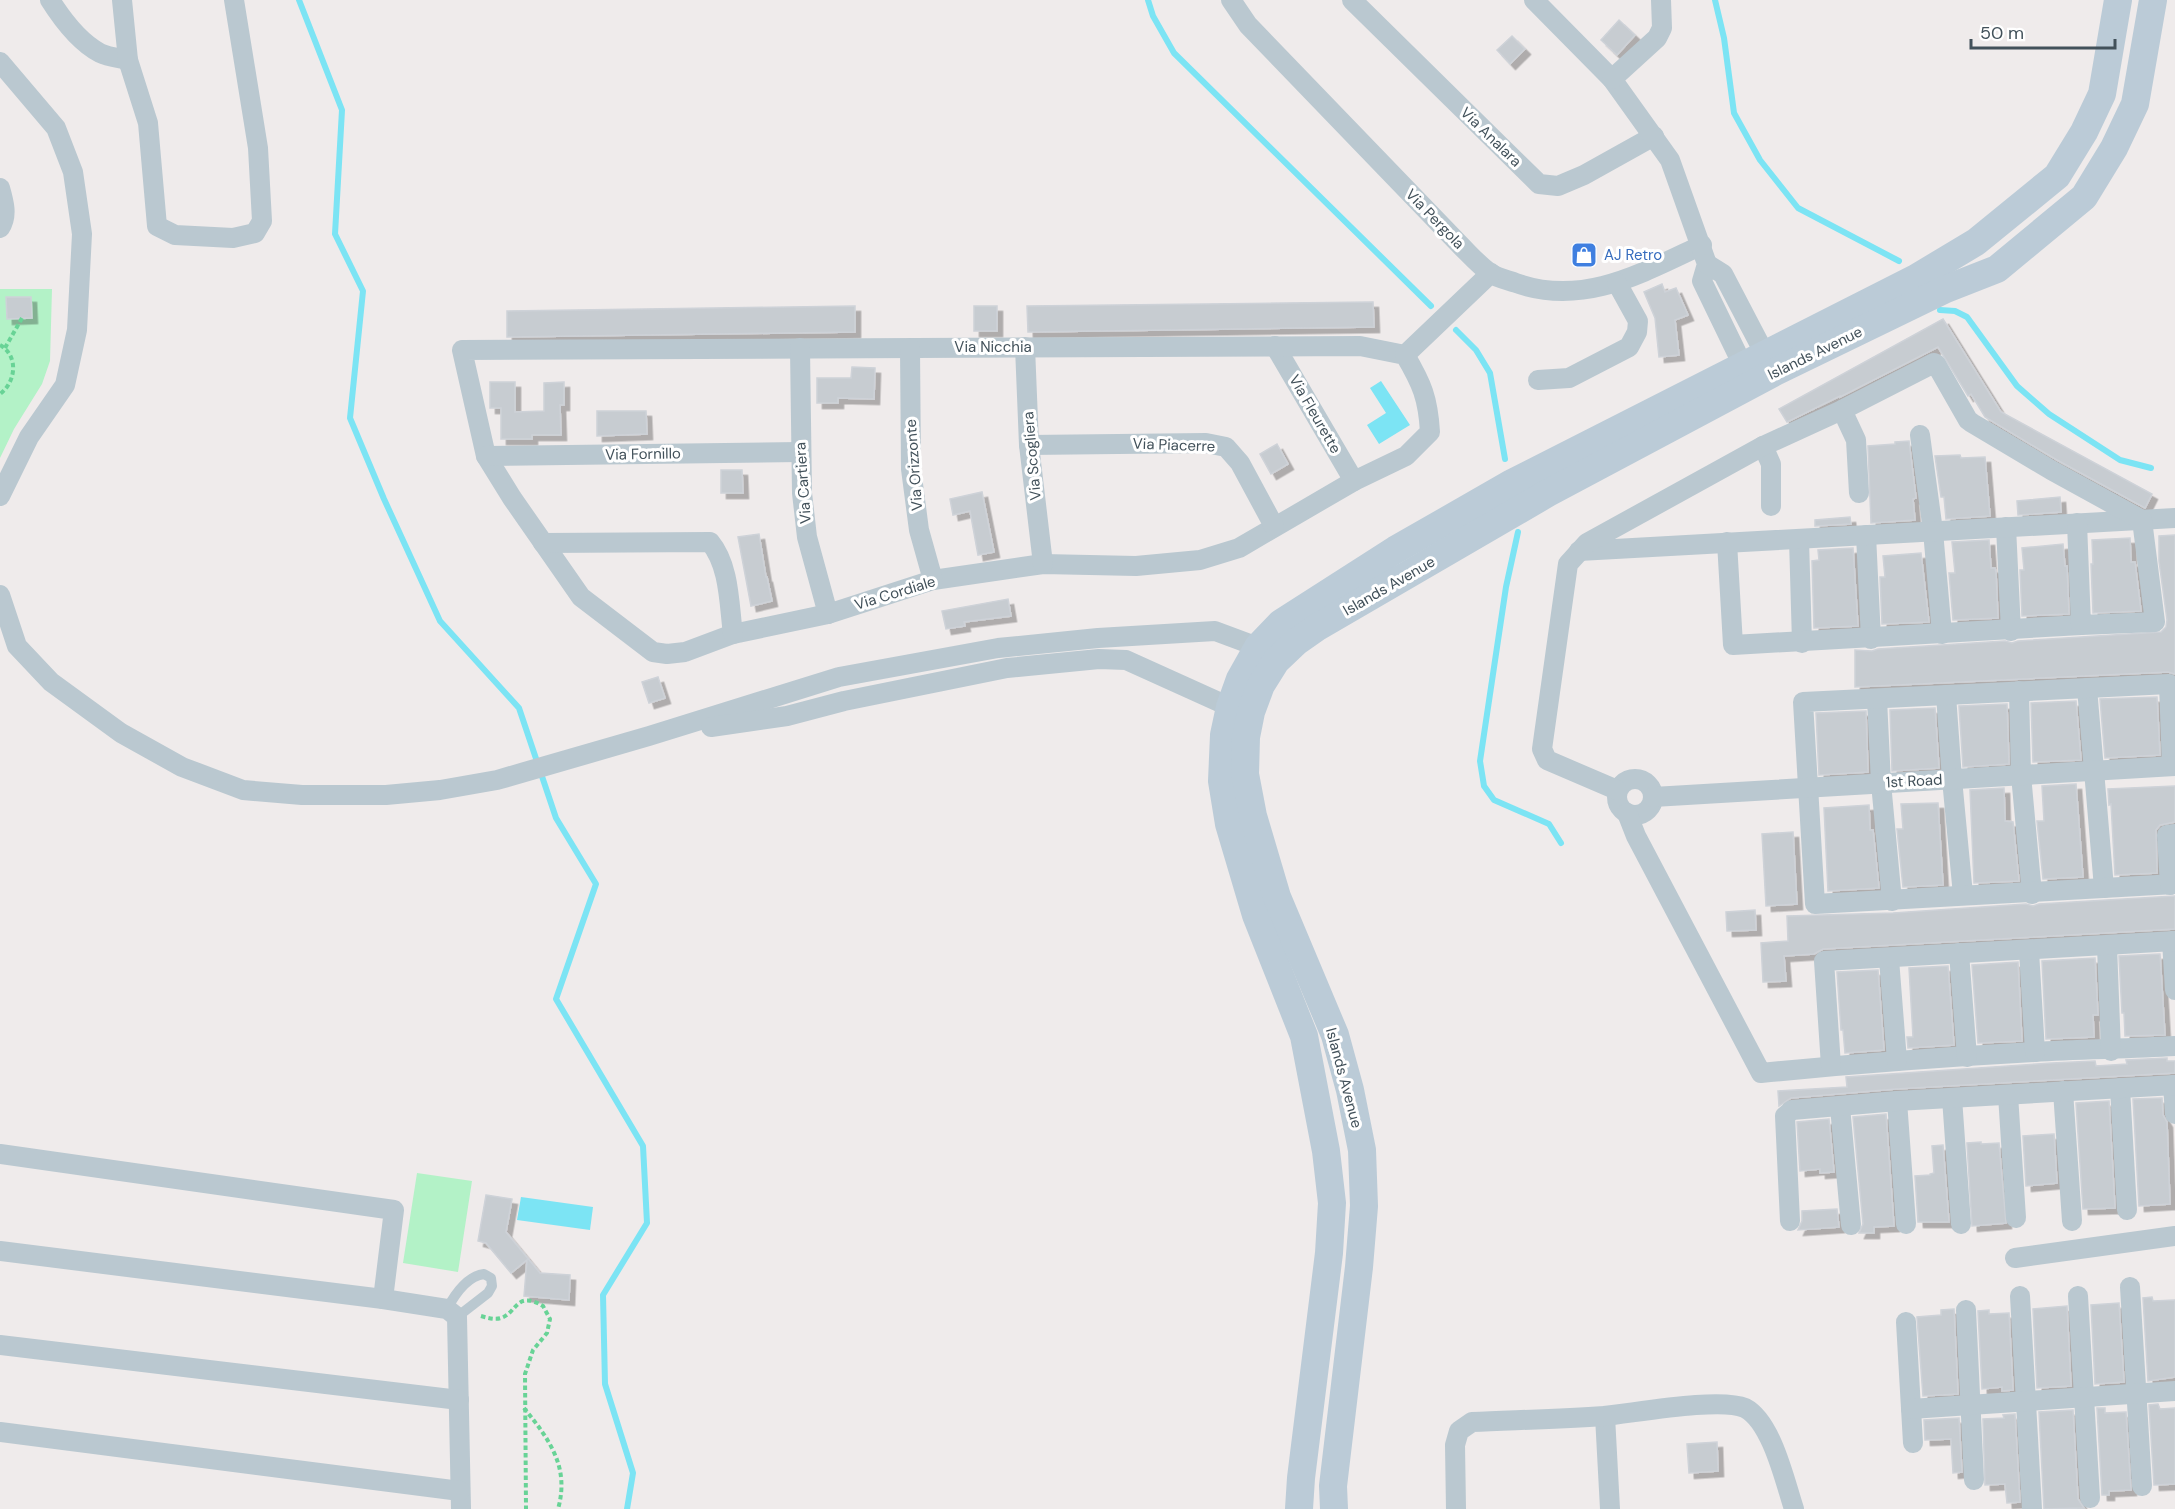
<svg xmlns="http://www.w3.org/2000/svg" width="2175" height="1509" viewBox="0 0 2175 1509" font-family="'DM Sans',sans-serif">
<defs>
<filter id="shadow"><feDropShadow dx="5.5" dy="5.5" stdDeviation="0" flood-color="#0004"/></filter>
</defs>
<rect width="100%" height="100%" fill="#efebeb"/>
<g fill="#b3f2c7">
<path d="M 0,289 L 52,289 L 50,361 L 42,384 L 14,429 L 0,458 Z"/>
<path d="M 417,1173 L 472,1181 L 458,1272 L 403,1263 Z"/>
</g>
<g fill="#7ce4f4">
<path d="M 1381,381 L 1410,425 L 1379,444 L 1367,425 L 1386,413 L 1370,388 Z"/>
<path d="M 521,1197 L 593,1207 L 590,1230 L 517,1220 Z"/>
</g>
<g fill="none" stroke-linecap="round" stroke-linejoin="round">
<g stroke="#7ce4f4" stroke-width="6">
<path d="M 299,0 L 342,110 L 335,234 L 363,291 L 350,418 L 384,499 L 440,621 L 519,708 L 556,818 L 596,884 L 556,999 L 643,1146 L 647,1223 L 603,1295 L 605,1384 L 633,1473 L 627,1509"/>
<path d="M 1148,0 L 1153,16 L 1174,53 L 1431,306"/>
<path d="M 1715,0 L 1724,38 L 1734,113 L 1760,160 L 1798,208 L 1899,261"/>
<path d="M 1940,310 L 1955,311 L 1967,317 L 2017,386 L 2049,414 L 2120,460 L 2151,468"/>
<path d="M 1456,330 L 1476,350 L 1490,373 L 1505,459"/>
<path d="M 1518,532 L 1506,587 L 1480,761 L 1484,786 L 1494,800 L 1549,824 L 1561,843"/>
</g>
</g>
<g fill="#c7ccd1" stroke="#ced2d8" stroke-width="1.5" filter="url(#shadow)">
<path d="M 1619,20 L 1635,35 L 1617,55 L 1601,40 Z"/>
<path d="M 1512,36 L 1525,49 L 1510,64 L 1497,50 Z"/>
<path d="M 1662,284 L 1665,292 L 1676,288 L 1688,315 L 1675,320 L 1679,355 L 1659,357 L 1655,318 L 1644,292 Z"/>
<path d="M 6,297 L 31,297 L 32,318 L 7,319 Z"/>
<path d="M 1373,302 L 1374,327 L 1028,332 L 1027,306 Z"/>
<path d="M 855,306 L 855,332 L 507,337 L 507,311 Z"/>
<rect x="974" y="306" width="23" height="25"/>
<path d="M 1943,319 L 2001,412 L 2152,494 L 2145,508 L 2057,460 L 1985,417 L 1971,394 L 1968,396 L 1938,347 L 1840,397 L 1840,396 L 1787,422 L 1779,409 Z"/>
<path d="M 852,367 L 875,368 L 874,399 L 838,398 L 838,403 L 817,403 L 817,378 L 851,378 Z"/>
<path d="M 490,382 L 515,382 L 515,412 L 544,411 L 544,383 L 564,382 L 564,405 L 560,405 L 561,435 L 532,435 L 532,439 L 501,439 L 501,408 L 490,408 Z"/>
<path d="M 597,411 L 646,411 L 647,434 L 597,436 Z"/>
<path d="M 1909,441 L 1916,498 L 1913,499 L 1915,520 L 1871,523 L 1868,446 L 1895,444 L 1895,442 Z"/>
<path d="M 1277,444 L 1288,464 L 1271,474 L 1260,454 Z"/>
<path d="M 1960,455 L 1961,458 L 1985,457 L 1990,516 L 1946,519 L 1944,497 L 1941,497 L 1935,456 Z"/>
<path d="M 721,470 L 742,470 L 743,493 L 721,493 Z"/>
<path d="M 982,492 L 994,552 L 978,555 L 970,511 L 953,515 L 950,499 Z"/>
<path d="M 2060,497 L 2061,512 L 2018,515 L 2017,501 Z"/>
<path d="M 1850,517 L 1851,524 L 1815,526 L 1815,520 Z"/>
<path d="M 759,534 L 766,577 L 767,577 L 772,601 L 751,606 L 738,537 Z"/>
<path d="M 2175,535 L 2175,674 L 2168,672 L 1855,687 L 1855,650 L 1872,651 L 1878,649 L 2005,641 L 2012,643 L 2018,641 L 2161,632 L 2166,627 L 2167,620 L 2159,561 L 2159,536 Z"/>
<path d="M 2130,538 L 2131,562 L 2135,562 L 2141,611 L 2093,613 L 2091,564 L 2093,564 L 2092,540 Z"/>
<path d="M 1989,540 L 1991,568 L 1995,568 L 1996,572 L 1998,618 L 1953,620 L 1949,573 L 1955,573 L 1952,542 Z"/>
<path d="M 2063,544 L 2065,566 L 2067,566 L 2069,614 L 2022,616 L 2020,570 L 2024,570 L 2022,548 Z"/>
<path d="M 1853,548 L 1858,626 L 1814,628 L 1812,561 L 1819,560 L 1818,550 Z"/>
<path d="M 1921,553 L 1929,622 L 1882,624 L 1880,577 L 1885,577 L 1883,556 Z"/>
<path d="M 1008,599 L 1011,616 L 964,622 L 965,626 L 946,629 L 942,611 Z"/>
<path d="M 658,677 L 665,698 L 649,703 L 642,682 Z"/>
<path d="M 2157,697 L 2160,755 L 2105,758 L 2100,699 Z"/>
<path d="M 2076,701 L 2081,760 L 2033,762 L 2031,703 Z"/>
<path d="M 2007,704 L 2009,764 L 1963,767 L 1959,706 Z"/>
<path d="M 1935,708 L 1939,768 L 1892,771 L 1890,710 Z"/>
<path d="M 1866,711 L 1868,772 L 1819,775 L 1816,713 Z"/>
<path d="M 2076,784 L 2083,877 L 2043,879 L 2037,821 L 2044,821 L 2042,786 Z"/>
<path d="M 2175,786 L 2175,822 L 2160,825 L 2156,830 L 2157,873 L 2115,875 L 2111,804 L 2109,805 L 2108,789 Z"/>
<path d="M 2004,788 L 2005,821 L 2013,822 L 2019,881 L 1974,883 L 1970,790 Z"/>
<path d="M 1938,803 L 1943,885 L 1903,887 L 1897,829 L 1903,829 L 1901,804 Z"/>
<path d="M 1869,805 L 1870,830 L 1873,830 L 1879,888 L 1828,891 L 1824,808 Z"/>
<path d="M 1793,832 L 1797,904 L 1766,906 L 1762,834 Z"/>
<path d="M 2175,896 L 2175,929 L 1823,949 L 1814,954 L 1784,956 L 1786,981 L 1763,982 L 1761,943 L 1788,941 L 1787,916 L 1893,913 L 2026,904 L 2033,906 L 2039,904 Z"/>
<path d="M 1755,910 L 1756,930 L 1727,931 L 1726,912 Z"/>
<path d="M 2160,954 L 2165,1035 L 2125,1036 L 2124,1013 L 2122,1013 L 2119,956 Z"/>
<path d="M 2095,958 L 2098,1015 L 2093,1015 L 2094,1037 L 2046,1039 L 2042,961 Z"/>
<path d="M 2018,962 L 2022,1041 L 1978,1043 L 1972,965 Z"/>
<path d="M 1948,966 L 1954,1045 L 1908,1048 L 1907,1037 L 1913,1037 L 1909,968 Z"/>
<path d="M 1878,970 L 1884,1050 L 1845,1053 L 1843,1030 L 1841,1030 L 1837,972 Z"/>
<path d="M 2167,1058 L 2167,1061 L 2175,1061 L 2175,1073 L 1896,1089 L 1791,1098 L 1779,1106 L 1778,1091 L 1847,1087 L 1846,1077 L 2052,1063 L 2095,1061 L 2096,1066 L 2127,1064 L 2126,1060 Z"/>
<path d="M 2162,1098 L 2163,1115 L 2167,1122 L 2170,1204 L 2139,1206 L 2133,1099 Z"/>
<path d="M 2109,1101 L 2115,1208 L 2083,1209 L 2076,1103 Z"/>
<path d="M 1886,1114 L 1894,1226 L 1874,1227 L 1874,1233 L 1859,1233 L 1863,1224 L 1853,1117 Z"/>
<path d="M 1829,1119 L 1834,1172 L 1820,1173 L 1820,1169 L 1800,1171 L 1797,1122 Z"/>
<path d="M 2054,1134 L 2057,1183 L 2026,1186 L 2023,1136 Z"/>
<path d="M 1981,1142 L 1981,1144 L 1999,1143 L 2006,1223 L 1972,1226 L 1967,1143 Z"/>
<path d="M 1943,1145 L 1949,1222 L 1918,1222 L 1915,1176 L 1930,1175 L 1930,1174 L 1934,1173 L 1932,1146 Z"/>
<path d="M 486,1195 L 512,1199 L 506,1232 L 540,1273 L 570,1275 L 569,1300 L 524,1296 L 527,1260 L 511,1273 L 486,1243 L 478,1241 Z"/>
<path d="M 1837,1209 L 1839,1227 L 1798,1230 L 1802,1221 L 1802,1211 Z"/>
<path d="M 2152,1297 L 2153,1301 L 2175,1300 L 2175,1377 L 2148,1381 L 2143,1298 Z"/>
<path d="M 2119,1303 L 2124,1382 L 2095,1384 L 2091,1305 Z"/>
<path d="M 2067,1306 L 2071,1386 L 2037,1388 L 2033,1309 Z"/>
<path d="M 1954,1309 L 1958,1394 L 1923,1396 L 1917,1317 L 1941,1315 L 1941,1310 Z"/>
<path d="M 1989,1310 L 1989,1314 L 2009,1313 L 2013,1390 L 2002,1391 L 2002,1387 L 1982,1389 L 1978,1311 Z"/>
<path d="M 2158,1404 L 2160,1409 L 2175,1408 L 2175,1484 L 2154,1485 L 2149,1405 Z"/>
<path d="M 2097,1408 L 2105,1408 L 2105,1413 L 2126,1412 L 2131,1490 L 2109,1491 L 2109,1495 L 2102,1495 Z"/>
<path d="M 2073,1410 L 2078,1499 L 2084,1508 L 2044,1509 L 2039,1412 Z"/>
<path d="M 2015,1414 L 2020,1502 L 2007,1503 L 2005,1484 L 1985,1485 L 1983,1419 L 2004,1418 L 2003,1415 Z"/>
<path d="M 1959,1418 L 1962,1472 L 1953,1473 L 1951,1439 L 1925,1440 L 1924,1420 Z"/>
<path d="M 1717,1442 L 1718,1471 L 1689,1473 L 1687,1444 Z"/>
</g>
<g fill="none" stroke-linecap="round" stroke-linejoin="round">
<g stroke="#68d396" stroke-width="4" stroke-dasharray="4.5 3" stroke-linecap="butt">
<path d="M 0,345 C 19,356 16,382 0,394"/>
<path d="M 5,348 L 22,318"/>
<path d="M 481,1316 C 488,1318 495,1320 501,1318 C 517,1313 516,1290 543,1306 L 550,1319 L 547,1333 L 533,1350 L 525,1374 L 526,1509"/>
<path d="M 524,1408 C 549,1439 570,1467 558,1509"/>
</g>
<path stroke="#bac8d0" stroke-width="10" d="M 447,1309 C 455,1294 467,1276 484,1274 L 491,1278 L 492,1286 L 488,1293 L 457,1317"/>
<g stroke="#bac8d0" stroke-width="20">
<path d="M 50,0 C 62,19 79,42 100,53 C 108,57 119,58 128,60"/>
<path d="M 122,0 L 128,60 L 148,123 L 157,226 L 175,235 L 233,238 L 255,233 L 262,221 L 258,148 L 234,0"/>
<path d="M 1231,0 L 1248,25 L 1463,248 C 1471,256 1480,266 1490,273 C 1497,278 1508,280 1516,283 C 1583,307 1642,273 1702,245"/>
<path d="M 1352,0 L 1539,184 L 1558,186 L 1584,175 L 1654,136"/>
<path d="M 1534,0 L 1612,79 L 1670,160 L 1707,264 L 1702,281 L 1748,376"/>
<path d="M 0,62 L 56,128 L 73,172 L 82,234 L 77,330 L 65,385 L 29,437 L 0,496"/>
<path d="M 1612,79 L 1657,38 L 1662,28 L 1661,0"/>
<path d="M 0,188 C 4,202 8,216 0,228"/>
<path d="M 1707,264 L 1723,274 L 1770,364"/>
<path d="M 1275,346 L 1354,481"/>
<path d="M 1360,346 L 1405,355 C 1422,384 1428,398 1430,432 L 1406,456 L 1354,481 L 1239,548 L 1200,560 L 1136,566 L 1043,564 L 933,580 L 828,614 L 733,634 L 685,652 L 667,654 L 653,652 L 581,597 L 512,498 L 486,456 L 462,350 Z"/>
<path d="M 1025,347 L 1029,445 L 1043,564"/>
<path d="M 800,348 L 802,493 L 807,537 L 828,614"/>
<path d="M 910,348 L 911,469 L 919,530 L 933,580"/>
<path d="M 1405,355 L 1491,273"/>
<path d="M 1538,380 L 1569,378 L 1629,347 L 1637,332 L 1638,321 L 1617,283"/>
<path d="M 1842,410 L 1856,440 L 1859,493"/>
<path d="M 1920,435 L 1933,531 L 1942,634"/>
<path d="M 1029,445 L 1206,443 L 1226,447 L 1240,463 L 1274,526"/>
<path d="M 1763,446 L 1771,464 L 1771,506"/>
<path d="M 486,456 L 800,452"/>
<path d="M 2006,527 L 2011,631"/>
<path d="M 1866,535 L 1871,639"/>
<path d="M 1799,539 L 1802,643"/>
<path d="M 1727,542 L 1733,645 L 2081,625"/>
<path d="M 543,543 L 710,542 C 730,566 729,605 733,634"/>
<path d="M 1579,551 L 2175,518"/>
<path d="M 0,595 L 17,646 L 51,682 L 121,733 L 182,767 L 243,790 L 302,795 L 386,795 L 440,790 L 497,780 L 649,736 L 839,677 L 998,648 L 1098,638 L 1215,631 L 1258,647 L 1267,654"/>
<path d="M 2087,688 L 2104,888"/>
<path d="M 2019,691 L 2021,775 L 2032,894"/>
<path d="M 1946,695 L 1952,779 L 1963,895"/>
<path d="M 1877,699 L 1881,783 L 1892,901"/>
<path d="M 711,727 L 787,716 L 844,701 L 1007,668 L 1099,659 L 1126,660 L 1230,707 L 1241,709"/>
<path d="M 2172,766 L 2169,684 L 1803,702 L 1815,904 L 2175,884"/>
<circle cx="1635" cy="797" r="18"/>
<path d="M 1617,790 L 1547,760 L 1542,749 L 1568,564 L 1587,543 L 1763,446 L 1842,410 L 1934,363 L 1936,364 L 1968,420 L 1972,423 L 2051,470 L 2142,520 L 2155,622 L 2081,625 L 2077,523"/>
<path d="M 1653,797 L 2175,766"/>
<path d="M 1627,813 L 1636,836 L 1761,1073 C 1852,1064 1943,1057 2034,1052 C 2081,1049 2128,1049 2175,1046"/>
<path d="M 2170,885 L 2167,835 L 2175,834"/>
<path d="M 2172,941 L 2175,990"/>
<path d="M 2107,946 L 2111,1051"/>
<path d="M 2029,951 L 2035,1052"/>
<path d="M 1959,953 L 1967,1057"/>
<path d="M 1889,959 L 1897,1061"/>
<path d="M 1831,1066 L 1824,961 L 2175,941"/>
<path d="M 2173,1085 L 2175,1114"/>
<path d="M 2120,1088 L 2127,1210"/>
<path d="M 2063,1091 L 2072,1221"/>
<path d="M 2008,1095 L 2016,1218"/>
<path d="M 1952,1098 L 1961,1224"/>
<path d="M 1897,1101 L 1906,1224"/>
<path d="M 1840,1107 L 1851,1225"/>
<path d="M 0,1154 L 394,1210 L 383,1299"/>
<path d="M 1790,1221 L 1785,1116 L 1792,1110 L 1897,1101 L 2175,1085"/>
<path d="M 0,1251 L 383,1299 L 447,1309 L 457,1317 L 461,1509"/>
<path d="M 2015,1258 L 2175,1236"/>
<path d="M 2130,1287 L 2142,1486"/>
<path d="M 2020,1296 L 2032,1509"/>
<path d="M 2078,1296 L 2090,1498"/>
<path d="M 1966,1310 L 1974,1480"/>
<path d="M 1906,1322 L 1913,1443"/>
<path d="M 0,1345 L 459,1400"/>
<path d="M 1911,1409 L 2175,1391"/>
<path d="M 1605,1416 L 1610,1509"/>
<path d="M 0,1432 L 460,1491"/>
<path d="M 1456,1509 L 1455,1445 L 1459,1431 L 1472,1422 C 1516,1420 1560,1419 1604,1416 C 1635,1413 1720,1397 1745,1408 C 1772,1422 1785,1482 1794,1509"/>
</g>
<g stroke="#bbcbd7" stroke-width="28">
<path d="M 1299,1509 L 1301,1478 L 1329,1253 L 1332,1203 L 1326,1151 L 1304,1036 L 1256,915 L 1229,824 L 1222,781 L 1224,735 L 1230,707 L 1240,679 L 1258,647 L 1281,623 L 1395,550 L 1512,483 L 1916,278 L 1976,242 L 2057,176 L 2084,132 L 2102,94 L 2118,0"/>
<path d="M 1334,1509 L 1333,1486 L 1359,1267 L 1364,1206 L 1362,1150 L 1350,1090 L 1335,1035 L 1277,897 L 1253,816 L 1245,774 L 1246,737 L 1251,712 L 1261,685 L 1276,661 L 1296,642 L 1316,628 L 1548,493 L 1775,372 L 1946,289 L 1997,269 L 2084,197 L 2114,148 L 2135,104 L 2153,0"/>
</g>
</g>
<defs>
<g id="shop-square" transform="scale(1.35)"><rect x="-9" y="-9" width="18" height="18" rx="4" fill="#3f7fe0" stroke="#fff"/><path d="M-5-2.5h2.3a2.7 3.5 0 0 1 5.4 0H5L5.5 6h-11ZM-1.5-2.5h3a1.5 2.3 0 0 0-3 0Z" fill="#fff"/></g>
</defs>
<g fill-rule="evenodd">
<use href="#shop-square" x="1584" y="255"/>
</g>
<g text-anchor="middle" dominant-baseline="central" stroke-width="6" stroke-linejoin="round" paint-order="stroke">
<g font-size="15" fill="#42515a" stroke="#fff">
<text transform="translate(1491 137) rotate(44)">Via Analara</text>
<text transform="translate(1435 219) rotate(46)">Via Pergola</text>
<text x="993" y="347">Via Nicchia</text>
<text transform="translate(1815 353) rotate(-26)">Islands Avenue</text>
<text transform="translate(1315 414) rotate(60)">Via Fleurette</text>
<text transform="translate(1174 445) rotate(2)">Via Piacerre</text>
<text transform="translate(643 454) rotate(-1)">Via Fornillo</text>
<text transform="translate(1032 456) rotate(-95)">Via Scogliera</text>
<text transform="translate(914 465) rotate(-94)">Via Orizzonte</text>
<text transform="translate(803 483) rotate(-94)">Via Cartiera</text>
<text transform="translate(1389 586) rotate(-30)">Islands Avenue</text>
<text transform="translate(895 593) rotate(-17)">Via Cordiale</text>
<text transform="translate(1914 781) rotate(-3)">1st Road</text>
<text transform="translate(1344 1078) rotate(75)">Islands Avenue</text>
</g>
<g font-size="15" fill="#366cbe" stroke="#fff" text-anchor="start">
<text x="1604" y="255">AJ Retro</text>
</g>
</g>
<path d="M1971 39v9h144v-9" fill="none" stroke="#42515a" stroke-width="3"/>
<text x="1980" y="39" font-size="18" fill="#42515a" stroke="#ffffff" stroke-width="4.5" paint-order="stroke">50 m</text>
</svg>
